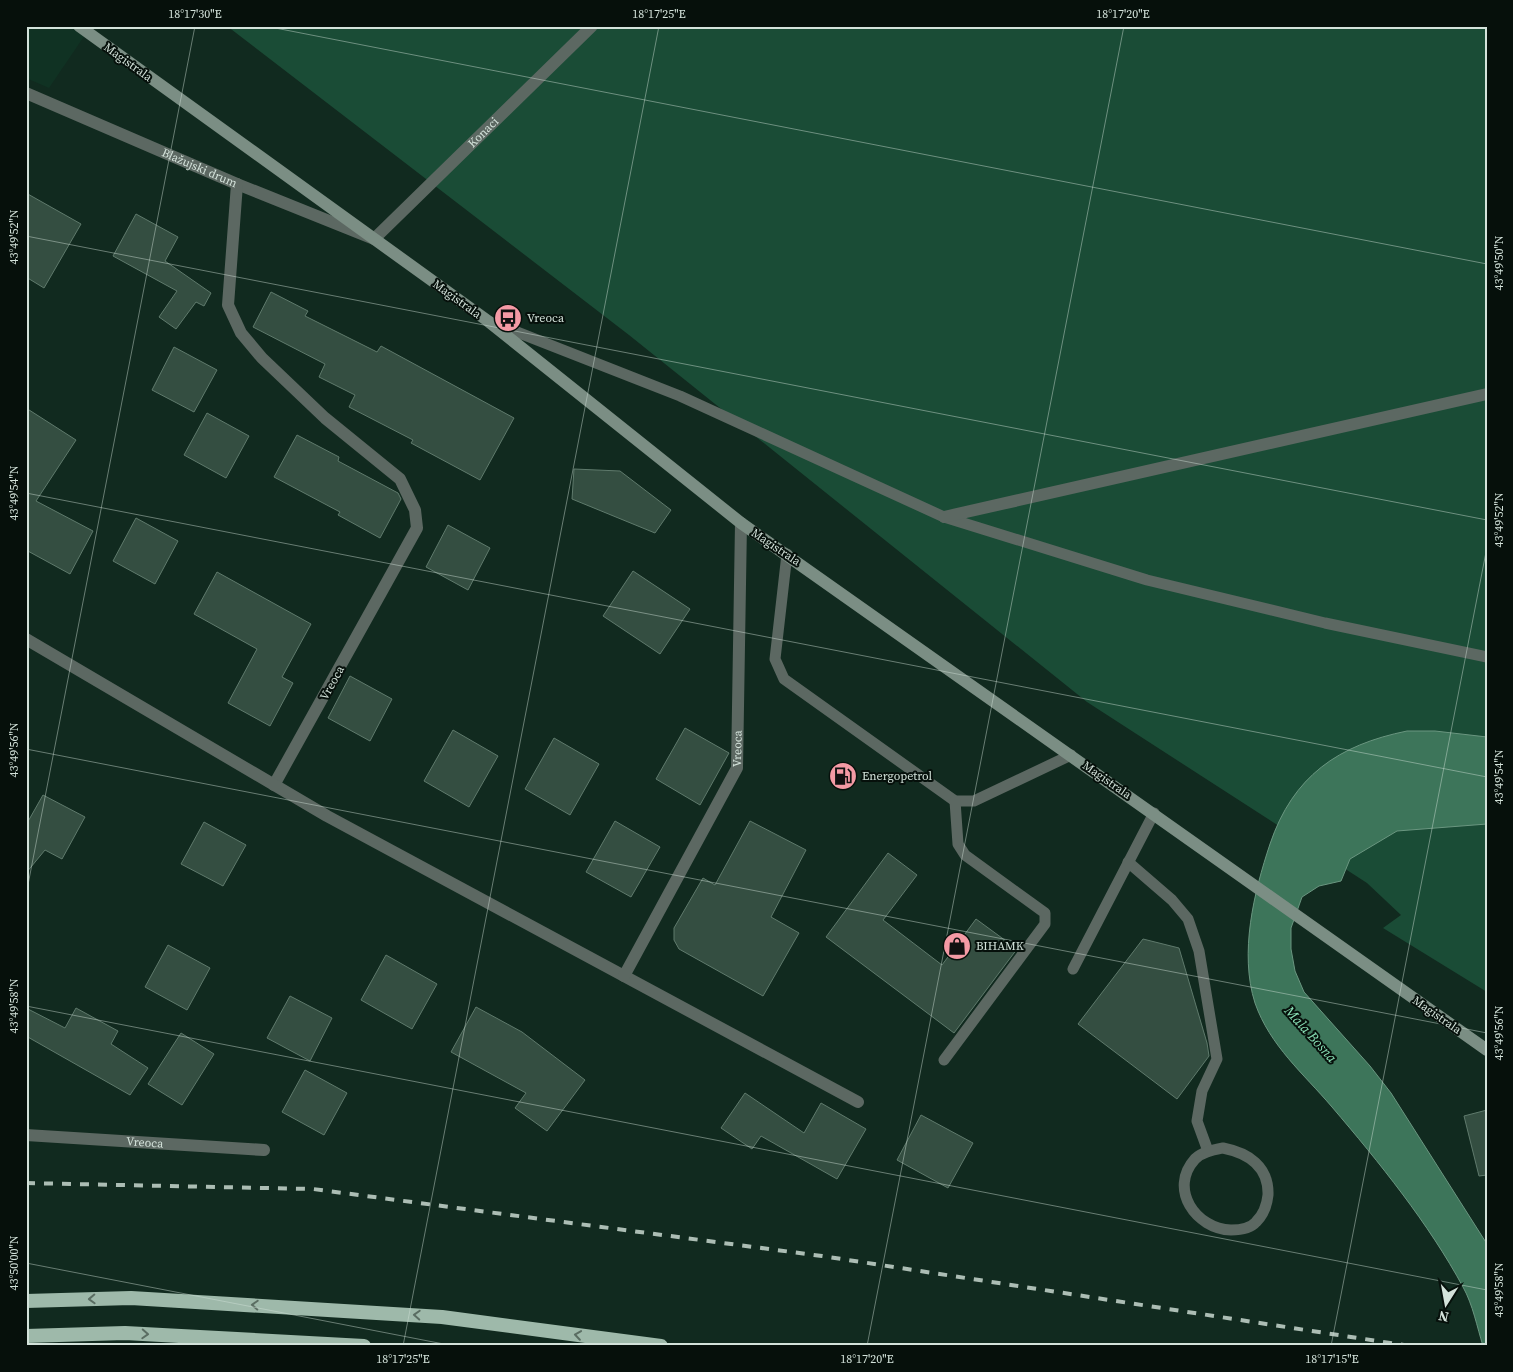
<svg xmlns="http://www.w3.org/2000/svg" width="1513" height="1372" viewBox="0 0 1513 1372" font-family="'Source Serif 4',serif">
<rect width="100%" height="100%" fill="#112a1f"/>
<path fill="#103223" d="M 26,26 L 79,26 L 87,32 L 49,88 L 26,78 Z"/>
<path fill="#1a4c36" d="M 227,26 L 1487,26 L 1487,992 L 1383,928 L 1401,915 L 1367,883 L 1087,702 L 629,335 Z"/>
<path fill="#3d755a" stroke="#6a9680" d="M 1407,731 L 1435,731 L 1487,737 L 1487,824 L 1397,831 L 1350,859 L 1341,881 L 1319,886 L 1302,897 L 1291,928 L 1291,949 L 1295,971 L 1304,992 L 1370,1066 L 1391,1093 L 1487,1244 L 1487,1346 L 1483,1346 C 1477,1327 1473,1305 1463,1287 C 1429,1224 1379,1162 1332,1107 C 1304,1074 1270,1046 1255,1003 C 1239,953 1254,892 1270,844 C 1293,776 1338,745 1407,731 Z"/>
<g fill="#344e41" stroke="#5f7a6c">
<path d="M 26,193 L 81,224 L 44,288 L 26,277 Z"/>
<path d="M 136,214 L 178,237 L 165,261 L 211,293 L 204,306 L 196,302 L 176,329 L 159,317 L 177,291 L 113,256 Z"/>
<path d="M 271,292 L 308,311 L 305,316 L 377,352 L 381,346 L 514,418 L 480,480 L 411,443 L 413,440 L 349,407 L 355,395 L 319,377 L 325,364 L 253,327 Z"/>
<path d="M 174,347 L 217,370 L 194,412 L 152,390 Z"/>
<path d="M 26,408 L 76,440 L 36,501 L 93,531 L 70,574 L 26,550 Z"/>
<path d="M 207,413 L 249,436 L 226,478 L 184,455 Z"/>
<path d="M 297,435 L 339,457 L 338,461 L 398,493 L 401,499 L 380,538 L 338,515 L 340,512 L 274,477 Z"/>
<path d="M 574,469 L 620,471 L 671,510 L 655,533 L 572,499 Z"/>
<path d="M 136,518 L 178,541 L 155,584 L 113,561 Z"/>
<path d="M 448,525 L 490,548 L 468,590 L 426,567 Z"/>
<path d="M 633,571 L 690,609 L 660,654 L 603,616 Z"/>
<path d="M 217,572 L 311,624 L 282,677 L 293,683 L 270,726 L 228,703 L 257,649 L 194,614 Z"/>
<path d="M 350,676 L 392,699 L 370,741 L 328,718 Z"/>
<path d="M 685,728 L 729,753 L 700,805 L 656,779 Z"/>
<path d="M 453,730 L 498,756 L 469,807 L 424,781 Z"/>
<path d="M 554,738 L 599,764 L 570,815 L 525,789 Z"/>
<path d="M 43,795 L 85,817 L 62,859 L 45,850 L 26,873 L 26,825 Z"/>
<path d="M 615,821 L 660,847 L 631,897 L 586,872 Z"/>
<path d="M 750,821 L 806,850 L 771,917 L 799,933 L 763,996 L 679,949 L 674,940 L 674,928 L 703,878 L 715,885 Z"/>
<path d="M 204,822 L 246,845 L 223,886 L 181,864 Z"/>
<path d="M 888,853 L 917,875 L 883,920 L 942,965 L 976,919 L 1017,949 L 954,1033 L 826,937 Z"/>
<path d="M 1143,939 L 1179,948 L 1207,1043 L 1209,1056 L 1177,1099 L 1078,1024 Z"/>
<path d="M 168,945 L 210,968 L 187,1010 L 145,987 Z"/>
<path d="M 386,955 L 437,984 L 412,1029 L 361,1000 Z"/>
<path d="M 290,996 L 332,1018 L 310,1061 L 267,1038 Z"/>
<path d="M 476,1007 L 522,1032 L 585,1080 L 547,1131 L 515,1108 L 526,1093 L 451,1052 Z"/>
<path d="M 26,1008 L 65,1028 L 76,1008 L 118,1031 L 111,1044 L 148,1068 L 130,1095 L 26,1036 Z"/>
<path d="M 181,1033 L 214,1054 L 182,1105 L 148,1084 Z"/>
<path d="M 305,1070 L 347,1093 L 324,1135 L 282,1112 Z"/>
<path d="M 745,1093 L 804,1133 L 821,1103 L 866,1129 L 837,1179 L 761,1136 L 752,1149 L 721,1128 Z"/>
<path d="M 1487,1110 L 1487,1175 L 1479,1176 L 1464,1116 Z"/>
<path d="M 921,1115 L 973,1143 L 948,1188 L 897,1160 Z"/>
</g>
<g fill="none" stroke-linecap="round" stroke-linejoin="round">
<g stroke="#5c6862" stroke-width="11">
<path d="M 494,323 L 680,396 L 944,517 L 1147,580 L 1325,623 L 1487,657"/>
<path d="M 787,554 L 775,659 L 784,679 L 955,801 L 974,801 L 1071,755"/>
<path d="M 1128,862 L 1172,900 L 1188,919 L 1199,951 L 1217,1059 L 1202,1091 L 1197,1121 L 1208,1151"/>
<path d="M 1073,969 L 1154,813"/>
<path d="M 944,1060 L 1045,924 L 1045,913 L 965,855 L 958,844 L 955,801"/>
<path d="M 1223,1148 C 1248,1153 1269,1166 1268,1195 C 1267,1205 1263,1215 1256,1222 C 1250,1229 1240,1230 1231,1230 C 1196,1229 1168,1189 1195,1159 C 1202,1152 1213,1150 1223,1148 Z"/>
</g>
<g stroke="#5c6862" stroke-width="12">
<path id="s1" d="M 26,93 L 237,184 L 374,239 L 592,26"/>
<path d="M 237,184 L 228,305 L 241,333 L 262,358 L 325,418 L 400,479 L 415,510 L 417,528 L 274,785"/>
<path d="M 944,517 L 1487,394"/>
<path d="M 26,639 L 327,816 L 858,1102"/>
<path id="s2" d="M 624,976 L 737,768 L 741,523"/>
<path id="s3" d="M 26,1135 L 264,1150"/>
</g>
<path stroke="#7b8e84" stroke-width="12" d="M 79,26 L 488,321 L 741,523 L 1487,1050"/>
<g stroke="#9eb9aa" stroke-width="14">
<path d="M 26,1301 L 131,1298 L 442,1317 L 661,1346"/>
<path d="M 26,1336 L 125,1333 L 364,1346"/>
</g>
<path stroke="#acbdb4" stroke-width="4" stroke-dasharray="9 9" stroke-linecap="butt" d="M 26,1183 L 313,1189 L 822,1256 L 1410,1346"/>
</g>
<defs><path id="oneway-chevron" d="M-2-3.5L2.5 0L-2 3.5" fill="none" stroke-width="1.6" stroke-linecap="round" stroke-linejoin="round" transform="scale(1.25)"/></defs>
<g stroke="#5a6d62">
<use href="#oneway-chevron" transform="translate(92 1299) rotate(178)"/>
<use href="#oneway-chevron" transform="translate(255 1305) rotate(-177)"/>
<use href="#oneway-chevron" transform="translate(417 1315) rotate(-177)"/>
<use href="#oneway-chevron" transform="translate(145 1334) rotate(3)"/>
<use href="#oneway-chevron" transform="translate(578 1335) rotate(-172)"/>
</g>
<path fill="none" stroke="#d3e2da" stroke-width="1" stroke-opacity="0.45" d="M 265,26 L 1487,264M 26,236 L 1487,520M 26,493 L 1487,777M 26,749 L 1487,1033M 26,895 L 195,26M 26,1006 L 1487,1290M 26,1263 L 454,1346M 403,1346 L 659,26M 867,1346 L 1124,26M 1331,1346 L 1487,547"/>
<defs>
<g id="bus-disc" transform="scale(1.4375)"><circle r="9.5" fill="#f49aa5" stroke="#06100b"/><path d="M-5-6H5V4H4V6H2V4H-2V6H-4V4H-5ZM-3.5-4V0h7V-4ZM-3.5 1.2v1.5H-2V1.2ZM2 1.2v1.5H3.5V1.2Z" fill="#111"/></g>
<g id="fuel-disc" transform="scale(1.4375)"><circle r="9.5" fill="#f49aa5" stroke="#06100b"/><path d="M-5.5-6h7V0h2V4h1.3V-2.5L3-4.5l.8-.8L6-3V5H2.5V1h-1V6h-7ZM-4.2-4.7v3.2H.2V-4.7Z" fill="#111"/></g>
<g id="shop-disc" transform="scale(1.4375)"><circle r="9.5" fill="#f49aa5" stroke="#06100b"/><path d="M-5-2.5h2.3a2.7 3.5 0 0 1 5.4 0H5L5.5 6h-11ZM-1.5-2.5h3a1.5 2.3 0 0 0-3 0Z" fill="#111"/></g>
</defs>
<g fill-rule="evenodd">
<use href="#bus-disc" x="508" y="318"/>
<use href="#fuel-disc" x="843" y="776"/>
<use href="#shop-disc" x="957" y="946"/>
</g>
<g text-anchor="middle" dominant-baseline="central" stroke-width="4" stroke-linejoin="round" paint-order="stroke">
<g font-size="12" fill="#d3e2da" stroke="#06100b">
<text transform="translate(128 62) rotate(36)">Magistrala</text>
<text stroke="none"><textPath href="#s1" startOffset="530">Konaci</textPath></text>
<text stroke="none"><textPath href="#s1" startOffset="189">Blažujski drum</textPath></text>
<text transform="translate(457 299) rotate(36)">Magistrala</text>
<text transform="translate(776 547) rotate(34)">Magistrala</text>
<text transform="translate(332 683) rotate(-61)">Vreoca</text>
<text stroke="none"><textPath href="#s2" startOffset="256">Vreoca</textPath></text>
<text transform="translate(1107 780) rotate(35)">Magistrala</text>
<text transform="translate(1437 1015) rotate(35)">Magistrala</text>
<text stroke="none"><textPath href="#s3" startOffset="119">Vreoca</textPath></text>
</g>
<g font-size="12" fill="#d3e2da" stroke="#06100b" text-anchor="start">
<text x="527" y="318">Vreoca</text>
<text x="862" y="776">Energopetrol</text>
<text x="976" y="946">BIHAMK</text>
</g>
<g font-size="14" font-style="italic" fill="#88deb4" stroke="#06100b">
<text transform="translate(1311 1034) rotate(48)">Mala Bosna</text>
</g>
</g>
<rect width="1513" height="1372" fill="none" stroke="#06100b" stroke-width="55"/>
<g transform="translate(1446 1304) rotate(191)" stroke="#06100b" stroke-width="4" paint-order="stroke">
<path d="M0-4L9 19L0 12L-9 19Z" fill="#d3e2da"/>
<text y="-8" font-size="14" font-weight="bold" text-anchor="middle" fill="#d3e2da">N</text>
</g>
<rect x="28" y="28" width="1458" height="1316" fill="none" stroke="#d3e2da" stroke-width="2"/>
<g font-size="12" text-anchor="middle" fill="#d3e2da">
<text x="195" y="18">18°17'30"E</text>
<text x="659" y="18">18°17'25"E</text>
<text x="1123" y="18">18°17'20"E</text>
<text transform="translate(14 237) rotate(-90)" y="4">43°49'52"N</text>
<text transform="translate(1499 263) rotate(-90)" y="4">43°49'50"N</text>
<text transform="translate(14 493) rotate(-90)" y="4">43°49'54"N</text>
<text transform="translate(1499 520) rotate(-90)" y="4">43°49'52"N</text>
<text transform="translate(14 750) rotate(-90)" y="4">43°49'56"N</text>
<text transform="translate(1499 777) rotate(-90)" y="4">43°49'54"N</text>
<text transform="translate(14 1006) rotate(-90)" y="4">43°49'58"N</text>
<text transform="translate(1499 1033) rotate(-90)" y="4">43°49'56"N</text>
<text transform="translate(14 1263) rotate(-90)" y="4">43°50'00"N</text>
<text transform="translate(1499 1290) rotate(-90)" y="4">43°49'58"N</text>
<text x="403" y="1363">18°17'25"E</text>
<text x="867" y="1363">18°17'20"E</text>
<text x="1332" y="1363">18°17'15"E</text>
</g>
</svg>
